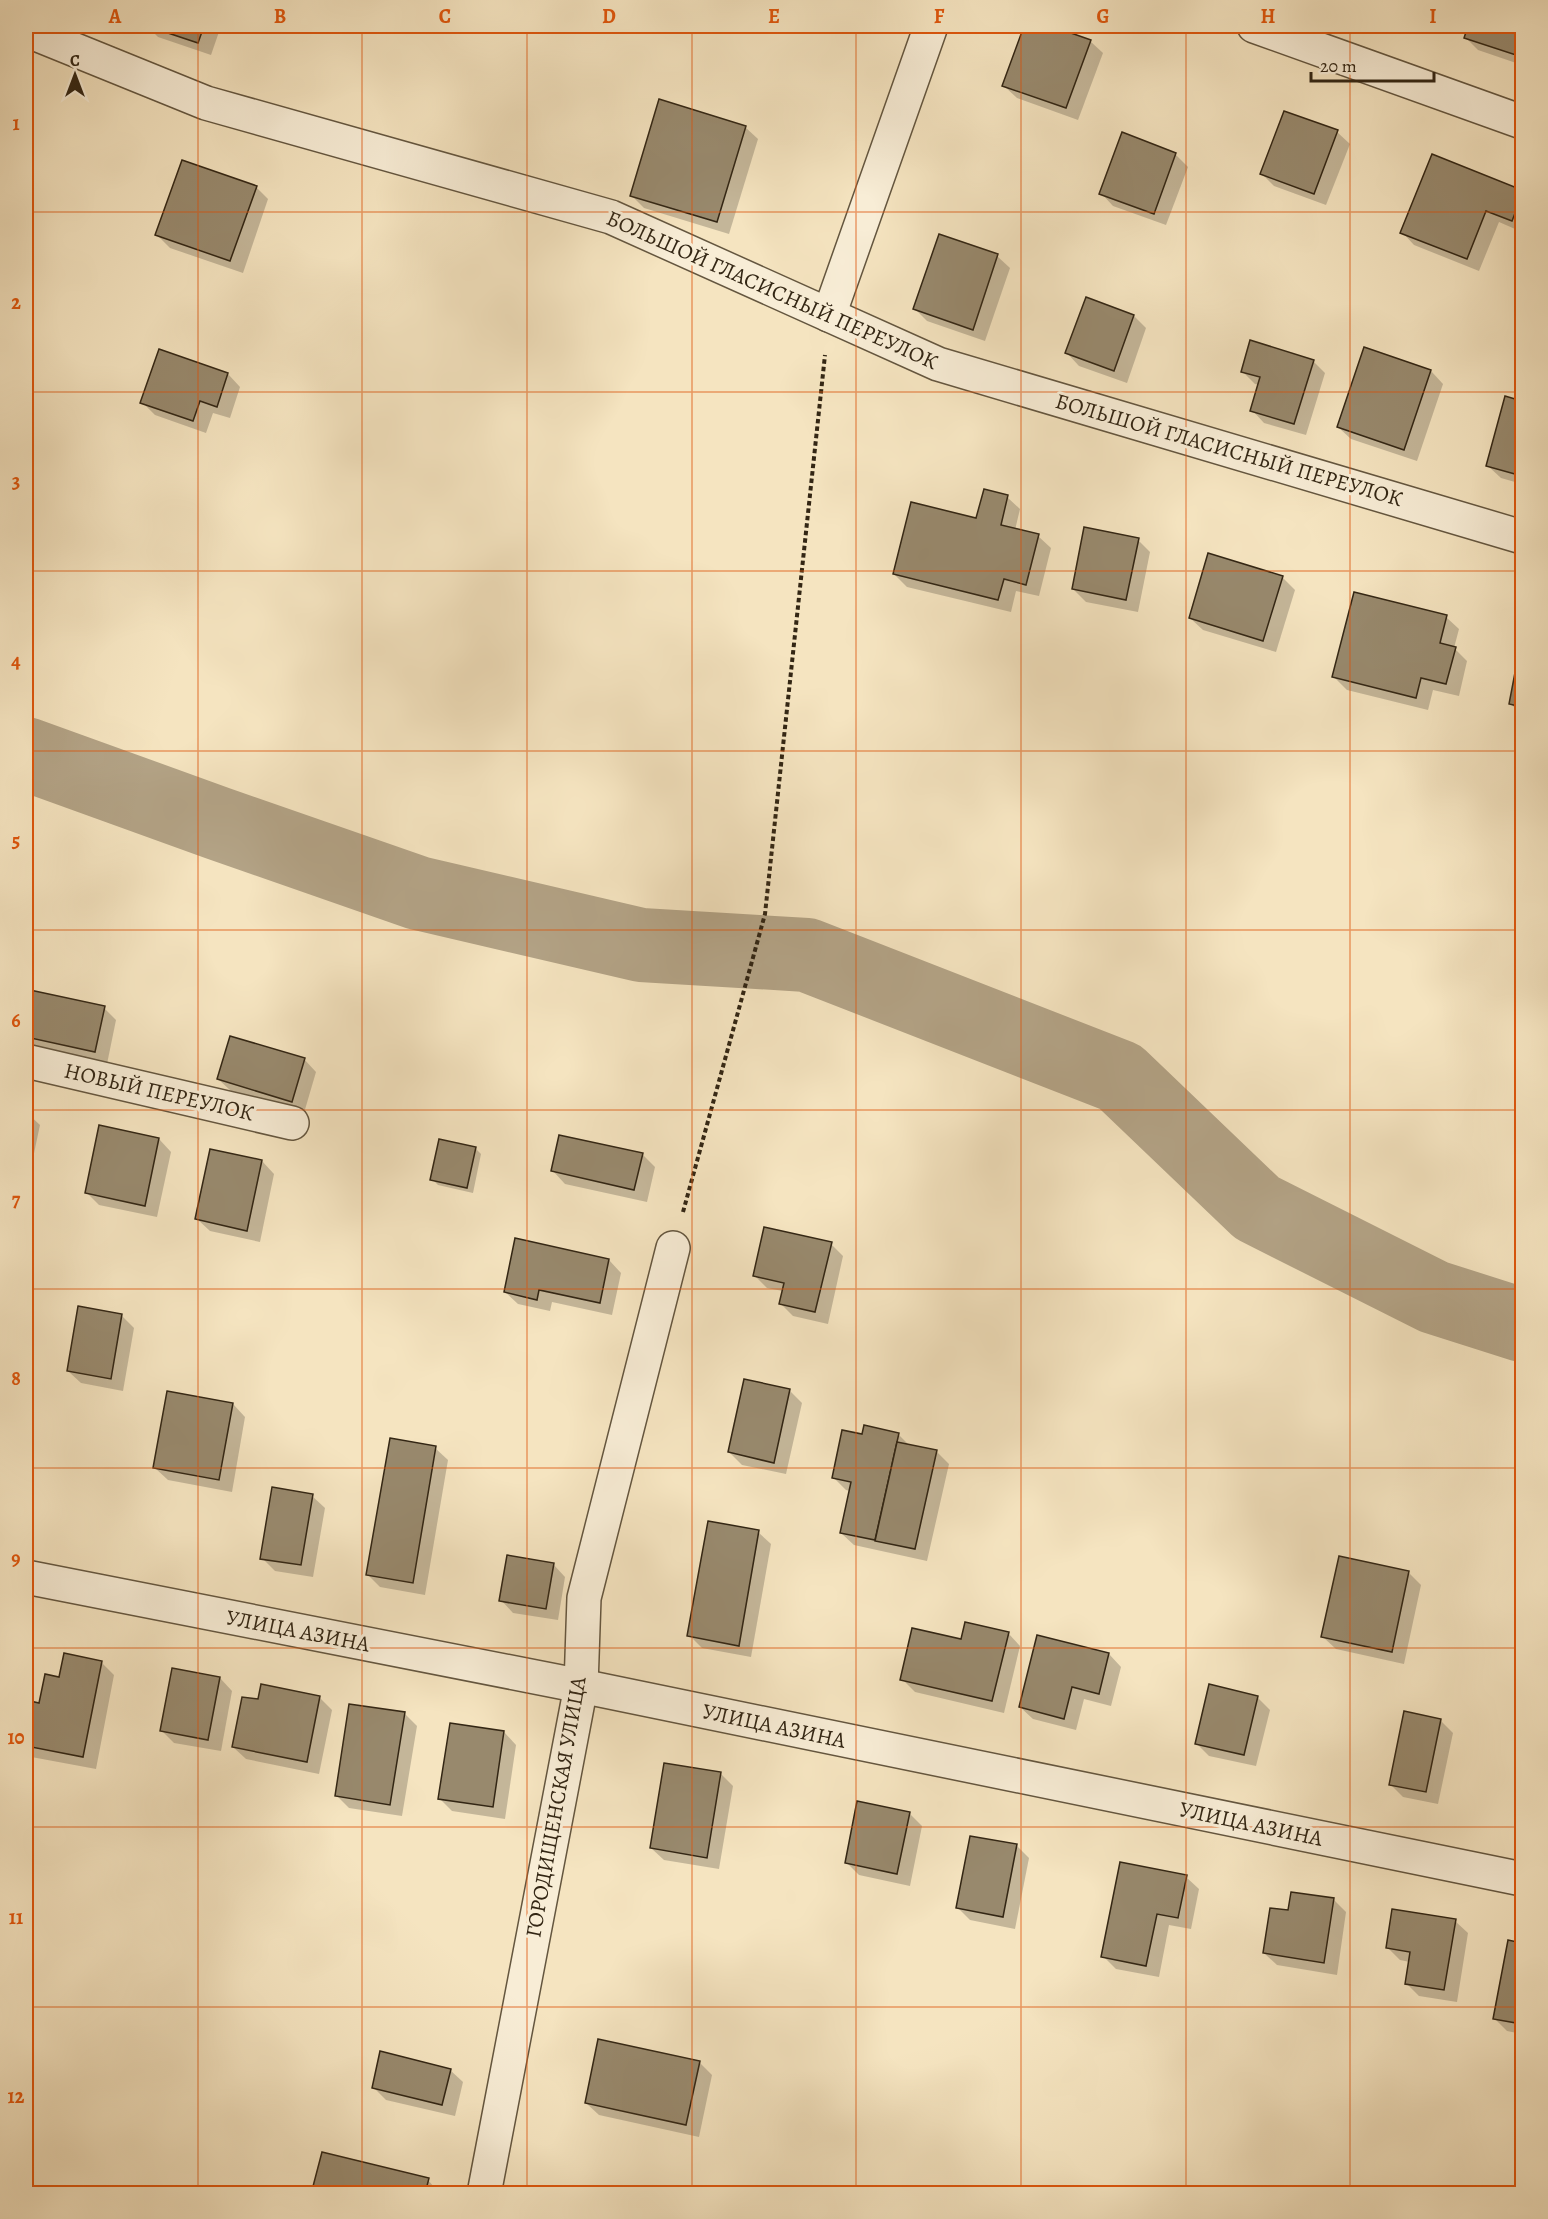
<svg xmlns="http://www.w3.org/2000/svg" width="1548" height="2219" viewBox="0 0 1548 2219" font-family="Alegreya,serif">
<rect width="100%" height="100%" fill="#f5e4c0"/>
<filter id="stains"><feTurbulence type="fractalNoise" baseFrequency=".00333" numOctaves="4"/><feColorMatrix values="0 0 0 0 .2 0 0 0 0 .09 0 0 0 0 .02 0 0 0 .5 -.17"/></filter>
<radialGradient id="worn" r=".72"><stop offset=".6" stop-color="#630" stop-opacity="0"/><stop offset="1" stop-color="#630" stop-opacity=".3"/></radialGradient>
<g fill="#0003">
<path d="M 147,26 L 221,26 L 211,55 L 158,37 Z"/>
<path d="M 1026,26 L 1047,26 L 1090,41 L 1103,53 L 1078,120 L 1017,98 L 1004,86 Z"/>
<path d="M 1469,26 L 1522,26 L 1522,65 L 1478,50 L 1465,37 Z"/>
<path d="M 745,127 L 758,139 L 729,234 L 644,208 L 631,195 Z"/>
<path d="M 1337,132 L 1350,144 L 1326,205 L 1274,186 L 1262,174 Z"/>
<path d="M 1175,154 L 1188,167 L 1166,225 L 1113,206 L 1101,193 Z"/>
<path d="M 1433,155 L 1522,191 L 1522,232 L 1499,222 L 1479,271 L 1414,245 L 1402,232 Z"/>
<path d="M 256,187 L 268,199 L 243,273 L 170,248 L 157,235 Z"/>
<path d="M 997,256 L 1010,268 L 985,341 L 927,321 L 915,309 Z"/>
<path d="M 1134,316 L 1146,328 L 1127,383 L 1079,366 L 1067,353 Z"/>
<path d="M 160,351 L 228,374 L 240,387 L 230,418 L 213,413 L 206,433 L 155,415 L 142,402 Z"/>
<path d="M 1313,361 L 1325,373 L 1306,435 L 1264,423 L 1252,410 L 1259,385 L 1255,384 L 1242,371 Z"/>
<path d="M 1431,371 L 1443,384 L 1417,461 L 1351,439 L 1338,427 Z"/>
<path d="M 1506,398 L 1522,402 L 1522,484 L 1501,478 L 1488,466 Z"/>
<path d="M 1007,497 L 1020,509 L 1015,530 L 1038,536 L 1051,548 L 1039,596 L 1016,591 L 1011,612 L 907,587 L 894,574 L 977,520 Z"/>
<path d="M 1138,540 L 1150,552 L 1138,612 L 1086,602 L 1073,589 Z"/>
<path d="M 1282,577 L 1295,590 L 1276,652 L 1203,630 L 1190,618 Z"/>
<path d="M 1446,617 L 1459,629 L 1454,648 L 1467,661 L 1459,696 L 1433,690 L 1428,710 L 1347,690 L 1334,677 Z"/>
<path d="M 1522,644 L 1522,715 L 1511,704 Z"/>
<path d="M 32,992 L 104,1008 L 116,1020 L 107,1064 L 35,1048 L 26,1039 L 26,1019 Z"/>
<path d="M 304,1059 L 316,1072 L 304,1113 L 231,1091 L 218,1079 Z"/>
<path d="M 26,1112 L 40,1125 L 27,1186 L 26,1185 Z"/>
<path d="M 159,1139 L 171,1152 L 157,1217 L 99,1205 L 86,1192 Z"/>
<path d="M 475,1148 L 481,1154 L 473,1193 L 438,1185 L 432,1179 Z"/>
<path d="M 642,1154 L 655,1167 L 647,1202 L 565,1184 L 553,1171 Z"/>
<path d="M 262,1161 L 274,1174 L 260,1242 L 210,1231 L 197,1219 Z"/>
<path d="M 831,1244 L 843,1256 L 828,1324 L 793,1316 L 780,1303 L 783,1291 L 767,1288 L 754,1275 Z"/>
<path d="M 609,1260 L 621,1273 L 612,1315 L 552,1302 L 550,1311 L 518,1304 L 505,1292 Z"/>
<path d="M 121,1315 L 134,1328 L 123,1391 L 81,1383 L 68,1371 Z"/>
<path d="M 789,1390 L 802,1403 L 786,1474 L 742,1465 L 729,1452 Z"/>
<path d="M 233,1404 L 245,1417 L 232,1492 L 168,1480 L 155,1468 Z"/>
<path d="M 898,1434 L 910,1446 L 937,1452 L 949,1464 L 927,1561 L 854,1545 L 841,1533 L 850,1491 L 846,1490 L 833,1477 L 863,1436 Z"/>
<path d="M 435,1448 L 448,1460 L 425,1595 L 380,1587 L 367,1574 Z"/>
<path d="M 312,1496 L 325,1508 L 313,1577 L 275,1571 L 262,1558 Z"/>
<path d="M 758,1532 L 771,1544 L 751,1657 L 702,1648 L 689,1635 Z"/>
<path d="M 553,1564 L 565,1577 L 558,1620 L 513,1613 L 501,1600 Z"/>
<path d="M 1409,1573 L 1421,1585 L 1404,1664 L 1336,1649 L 1323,1637 Z"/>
<path d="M 1008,1633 L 1020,1646 L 1004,1713 L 915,1692 L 902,1679 L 962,1641 Z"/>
<path d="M 1109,1654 L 1121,1667 L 1111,1706 L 1084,1699 L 1076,1730 L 1033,1719 L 1020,1707 Z"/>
<path d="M 101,1662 L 114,1675 L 96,1769 L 26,1756 L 26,1702 L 40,1705 L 60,1679 Z"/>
<path d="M 1522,1667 L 1522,1689 L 1518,1685 Z"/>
<path d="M 220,1678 L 232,1691 L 221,1751 L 174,1743 L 161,1730 Z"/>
<path d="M 319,1697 L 332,1710 L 319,1774 L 246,1759 L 233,1747 Z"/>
<path d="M 1257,1697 L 1270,1710 L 1256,1766 L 1209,1756 L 1196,1743 Z"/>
<path d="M 404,1713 L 417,1726 L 402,1816 L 349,1808 L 336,1795 Z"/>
<path d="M 1440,1720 L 1453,1733 L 1438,1804 L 1403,1797 L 1390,1784 Z"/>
<path d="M 504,1732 L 516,1745 L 505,1819 L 452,1811 L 440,1799 Z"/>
<path d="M 721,1774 L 733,1786 L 719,1869 L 664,1860 L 651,1848 Z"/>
<path d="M 909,1813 L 922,1826 L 910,1886 L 859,1875 L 847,1863 Z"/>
<path d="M 1016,1845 L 1029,1858 L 1015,1929 L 970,1920 L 958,1908 Z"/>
<path d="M 1186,1877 L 1199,1889 L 1191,1929 L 1169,1925 L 1159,1977 L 1116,1969 L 1103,1956 Z"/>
<path d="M 1333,1899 L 1346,1912 L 1337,1975 L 1277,1965 L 1264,1953 L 1289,1912 Z"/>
<path d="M 1455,1921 L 1468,1933 L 1457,2002 L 1419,1996 L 1406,1983 L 1410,1962 L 1400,1960 L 1387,1947 Z"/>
<path d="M 1509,1942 L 1522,1945 L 1522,2034 L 1507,2031 L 1494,2018 Z"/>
<path d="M 699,2062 L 712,2075 L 699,2137 L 599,2115 L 586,2103 Z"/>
<path d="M 450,2070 L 463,2082 L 455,2116 L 386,2100 L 373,2087 Z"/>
<path d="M 428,2180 L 440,2194 L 313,2194 Z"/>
</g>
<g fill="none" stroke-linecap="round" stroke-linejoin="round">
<path stroke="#b3a386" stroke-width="74" d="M 26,754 L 217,823 L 418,893 L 641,945 L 807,955 L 1120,1077 L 1257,1208 L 1434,1297 L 1522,1325"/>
</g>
<g fill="#98896d" stroke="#332614" stroke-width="1.5">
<path d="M 147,26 L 204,26 L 198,43 Z"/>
<path d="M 1024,26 L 1051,26 L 1091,40 L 1066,108 L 1002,86 Z"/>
<path d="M 1468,26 L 1522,26 L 1522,57 L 1464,38 Z"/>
<path d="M 659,99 L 746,126 L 717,222 L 630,196 Z"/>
<path d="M 1284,111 L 1338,130 L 1314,194 L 1260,174 Z"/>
<path d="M 1122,132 L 1176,153 L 1154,214 L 1099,194 Z"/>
<path d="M 1432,154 L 1522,190 L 1522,195 L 1512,221 L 1486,211 L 1467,259 L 1400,233 Z"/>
<path d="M 182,160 L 257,186 L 230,261 L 155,235 Z"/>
<path d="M 939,234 L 998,254 L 973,330 L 913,309 Z"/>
<path d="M 1086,297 L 1134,315 L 1114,371 L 1065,353 Z"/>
<path d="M 1250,340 L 1314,360 L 1294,424 L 1250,411 L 1260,377 L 1241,372 Z"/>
<path d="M 1364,347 L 1431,370 L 1404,450 L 1337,427 Z"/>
<path d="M 159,349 L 228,373 L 217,407 L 200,401 L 193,421 L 140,403 Z"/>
<path d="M 1505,396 L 1522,401 L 1522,476 L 1486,466 Z"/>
<path d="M 984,489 L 1008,495 L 1001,525 L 1039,534 L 1026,585 L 1004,579 L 998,600 L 893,574 L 911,502 L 976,518 Z"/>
<path d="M 1084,527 L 1139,538 L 1126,600 L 1072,589 Z"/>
<path d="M 1208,553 L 1283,576 L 1263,641 L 1189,618 Z"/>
<path d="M 1354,592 L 1447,615 L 1440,643 L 1456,647 L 1446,684 L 1421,678 L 1416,698 L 1332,677 Z"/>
<path d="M 1522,636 L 1522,707 L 1509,704 Z"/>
<path d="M 30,990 L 105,1006 L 95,1052 L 26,1037 L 26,1012 Z"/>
<path d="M 230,1036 L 305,1058 L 292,1102 L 217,1079 Z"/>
<path d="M 99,1125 L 159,1138 L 145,1206 L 85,1193 Z"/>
<path d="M 559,1135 L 643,1153 L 634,1190 L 551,1171 Z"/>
<path d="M 439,1139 L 476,1147 L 467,1188 L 430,1180 Z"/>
<path d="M 210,1149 L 262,1160 L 247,1231 L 195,1219 Z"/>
<path d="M 764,1227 L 832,1242 L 815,1312 L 779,1304 L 784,1283 L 753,1276 Z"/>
<path d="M 515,1238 L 609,1259 L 600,1303 L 539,1290 L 537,1300 L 504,1292 Z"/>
<path d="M 78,1306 L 122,1314 L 111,1379 L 67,1371 Z"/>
<path d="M 744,1379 L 790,1389 L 774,1463 L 728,1452 Z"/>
<path d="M 167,1391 L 233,1403 L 219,1480 L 153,1468 Z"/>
<path d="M 864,1425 L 899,1433 L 875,1540 L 840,1533 L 851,1482 L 832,1478 L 842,1430 L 862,1434 Z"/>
<path d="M 390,1438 L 436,1446 L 413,1583 L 366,1575 Z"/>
<path d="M 897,1442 L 937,1450 L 915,1549 L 875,1541 Z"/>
<path d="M 272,1487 L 313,1494 L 301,1565 L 260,1559 Z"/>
<path d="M 708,1521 L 759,1530 L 739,1646 L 687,1636 Z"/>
<path d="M 507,1555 L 554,1563 L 546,1609 L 499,1601 Z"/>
<path d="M 1339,1556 L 1409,1571 L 1392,1652 L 1321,1637 Z"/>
<path d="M 965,1622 L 1009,1632 L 992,1701 L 900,1680 L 912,1628 L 961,1639 Z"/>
<path d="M 1037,1635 L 1109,1653 L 1099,1694 L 1072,1687 L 1064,1719 L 1019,1707 Z"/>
<path d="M 64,1653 L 102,1661 L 83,1757 L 26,1746 L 26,1700 L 39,1703 L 45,1674 L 59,1677 Z"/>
<path d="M 172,1668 L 220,1677 L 208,1740 L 160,1731 Z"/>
<path d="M 261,1684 L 320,1696 L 307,1762 L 232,1747 L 242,1697 L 258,1699 Z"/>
<path d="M 1209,1684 L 1258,1696 L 1244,1755 L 1195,1744 Z"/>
<path d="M 349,1704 L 405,1712 L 390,1805 L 335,1796 Z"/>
<path d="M 1404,1711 L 1441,1719 L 1426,1792 L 1389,1785 Z"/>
<path d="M 450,1723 L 504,1731 L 493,1807 L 438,1799 Z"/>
<path d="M 664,1763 L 721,1772 L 707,1858 L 650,1848 Z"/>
<path d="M 857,1801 L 910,1812 L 897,1874 L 845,1863 Z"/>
<path d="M 970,1836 L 1017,1844 L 1003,1917 L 956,1908 Z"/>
<path d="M 1120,1862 L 1187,1875 L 1178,1918 L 1157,1914 L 1146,1966 L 1101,1957 Z"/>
<path d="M 1291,1892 L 1334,1898 L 1324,1963 L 1263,1953 L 1270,1908 L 1288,1910 Z"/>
<path d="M 1392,1909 L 1456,1919 L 1444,1990 L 1405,1984 L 1410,1952 L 1386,1948 Z"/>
<path d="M 1508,1940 L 1522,1943 L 1522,2024 L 1493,2019 Z"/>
<path d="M 598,2039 L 700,2061 L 686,2125 L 585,2103 Z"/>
<path d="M 380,2051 L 451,2069 L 442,2105 L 372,2088 Z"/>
<path d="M 322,2152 L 429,2178 L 425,2194 L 311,2194 Z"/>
</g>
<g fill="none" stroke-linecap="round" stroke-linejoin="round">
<g stroke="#64563f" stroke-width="36">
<g id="minor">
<path d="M 1254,26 L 1522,122"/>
<path d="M 26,30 L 206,103 L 611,217 L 938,364 L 1522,537"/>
<path d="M 829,315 L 931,26"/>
<path d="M 26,1061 L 292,1123"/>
<path d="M 26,1577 L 581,1686 L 1522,1879"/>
<path d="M 484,2194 L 581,1686 L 584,1598 L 673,1248"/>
</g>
</g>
<path stroke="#332614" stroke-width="4" stroke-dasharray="4.5 3" stroke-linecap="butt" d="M 683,1212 L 765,914 L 825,355"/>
<use href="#minor" stroke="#f8edd6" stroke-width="33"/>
</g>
<path fill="none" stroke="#df560c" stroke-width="1.5" stroke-opacity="0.55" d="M 198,26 L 198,2194M 362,26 L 362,2194M 527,26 L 527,2194M 692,26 L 692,2194M 856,26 L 856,2194M 1021,26 L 1021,2194M 1186,26 L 1186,2194M 1350,26 L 1350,2194M 26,212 L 1522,212M 26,392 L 1522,392M 26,571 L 1522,571M 26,751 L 1522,751M 26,930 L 1522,930M 26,1110 L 1522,1110M 26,1289 L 1522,1289M 26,1468 L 1522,1468M 26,1648 L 1522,1648M 26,1827 L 1522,1827M 26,2007 L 1522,2007"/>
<g text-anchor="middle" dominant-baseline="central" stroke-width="6" stroke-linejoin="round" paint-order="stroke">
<g font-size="22" fill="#332614" stroke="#f8edd6">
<text transform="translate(772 290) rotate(24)">БОЛЬШОЙ ГЛАСИСНЫЙ ПЕРЕУЛОК</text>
<text transform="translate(1229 450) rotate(16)">БОЛЬШОЙ ГЛАСИСНЫЙ ПЕРЕУЛОК</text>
<text transform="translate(159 1092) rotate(13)">НОВЫЙ ПЕРЕУЛОК</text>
<text transform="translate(298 1631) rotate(11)">УЛИЦА АЗИНА</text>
<text transform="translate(774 1726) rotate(12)">УЛИЦА АЗИНА</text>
<text transform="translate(556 1807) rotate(-80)">ГОРОДИЩЕНСКАЯ УЛИЦА</text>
<text transform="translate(1251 1824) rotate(12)">УЛИЦА АЗИНА</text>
</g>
</g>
<rect width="1548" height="2219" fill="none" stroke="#f5e4c0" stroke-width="66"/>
<g transform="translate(75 75)" stroke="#f8edd6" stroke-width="4.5" paint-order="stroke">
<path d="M0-4.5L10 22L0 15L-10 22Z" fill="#332614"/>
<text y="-9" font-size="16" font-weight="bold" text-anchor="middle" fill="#332614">С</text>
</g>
<path d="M1311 72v9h123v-9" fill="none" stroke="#332614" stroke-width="3"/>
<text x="1320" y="72" font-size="18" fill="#332614" stroke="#f8edd6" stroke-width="4.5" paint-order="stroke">20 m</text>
<rect x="33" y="33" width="1482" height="2153" fill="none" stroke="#df560c" stroke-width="2"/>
<g font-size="20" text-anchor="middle" font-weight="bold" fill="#df560c">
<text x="115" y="23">A</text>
<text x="280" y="23">B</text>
<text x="445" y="23">C</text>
<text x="609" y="23">D</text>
<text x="774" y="23">E</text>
<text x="939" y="23">F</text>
<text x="1103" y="23">G</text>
<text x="1268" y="23">H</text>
<text x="1433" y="23">I</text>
<text x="16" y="130">1</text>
<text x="16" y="309">2</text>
<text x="16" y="488">3</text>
<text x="16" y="668">4</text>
<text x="16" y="847">5</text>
<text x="16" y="1027">6</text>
<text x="16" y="1206">7</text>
<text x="16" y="1385">8</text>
<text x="16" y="1565">9</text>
<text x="16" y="1744">10</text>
<text x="16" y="1924">11</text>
<text x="16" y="2103">12</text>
</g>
<rect width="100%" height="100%" filter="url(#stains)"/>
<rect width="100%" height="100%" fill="url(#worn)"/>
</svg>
